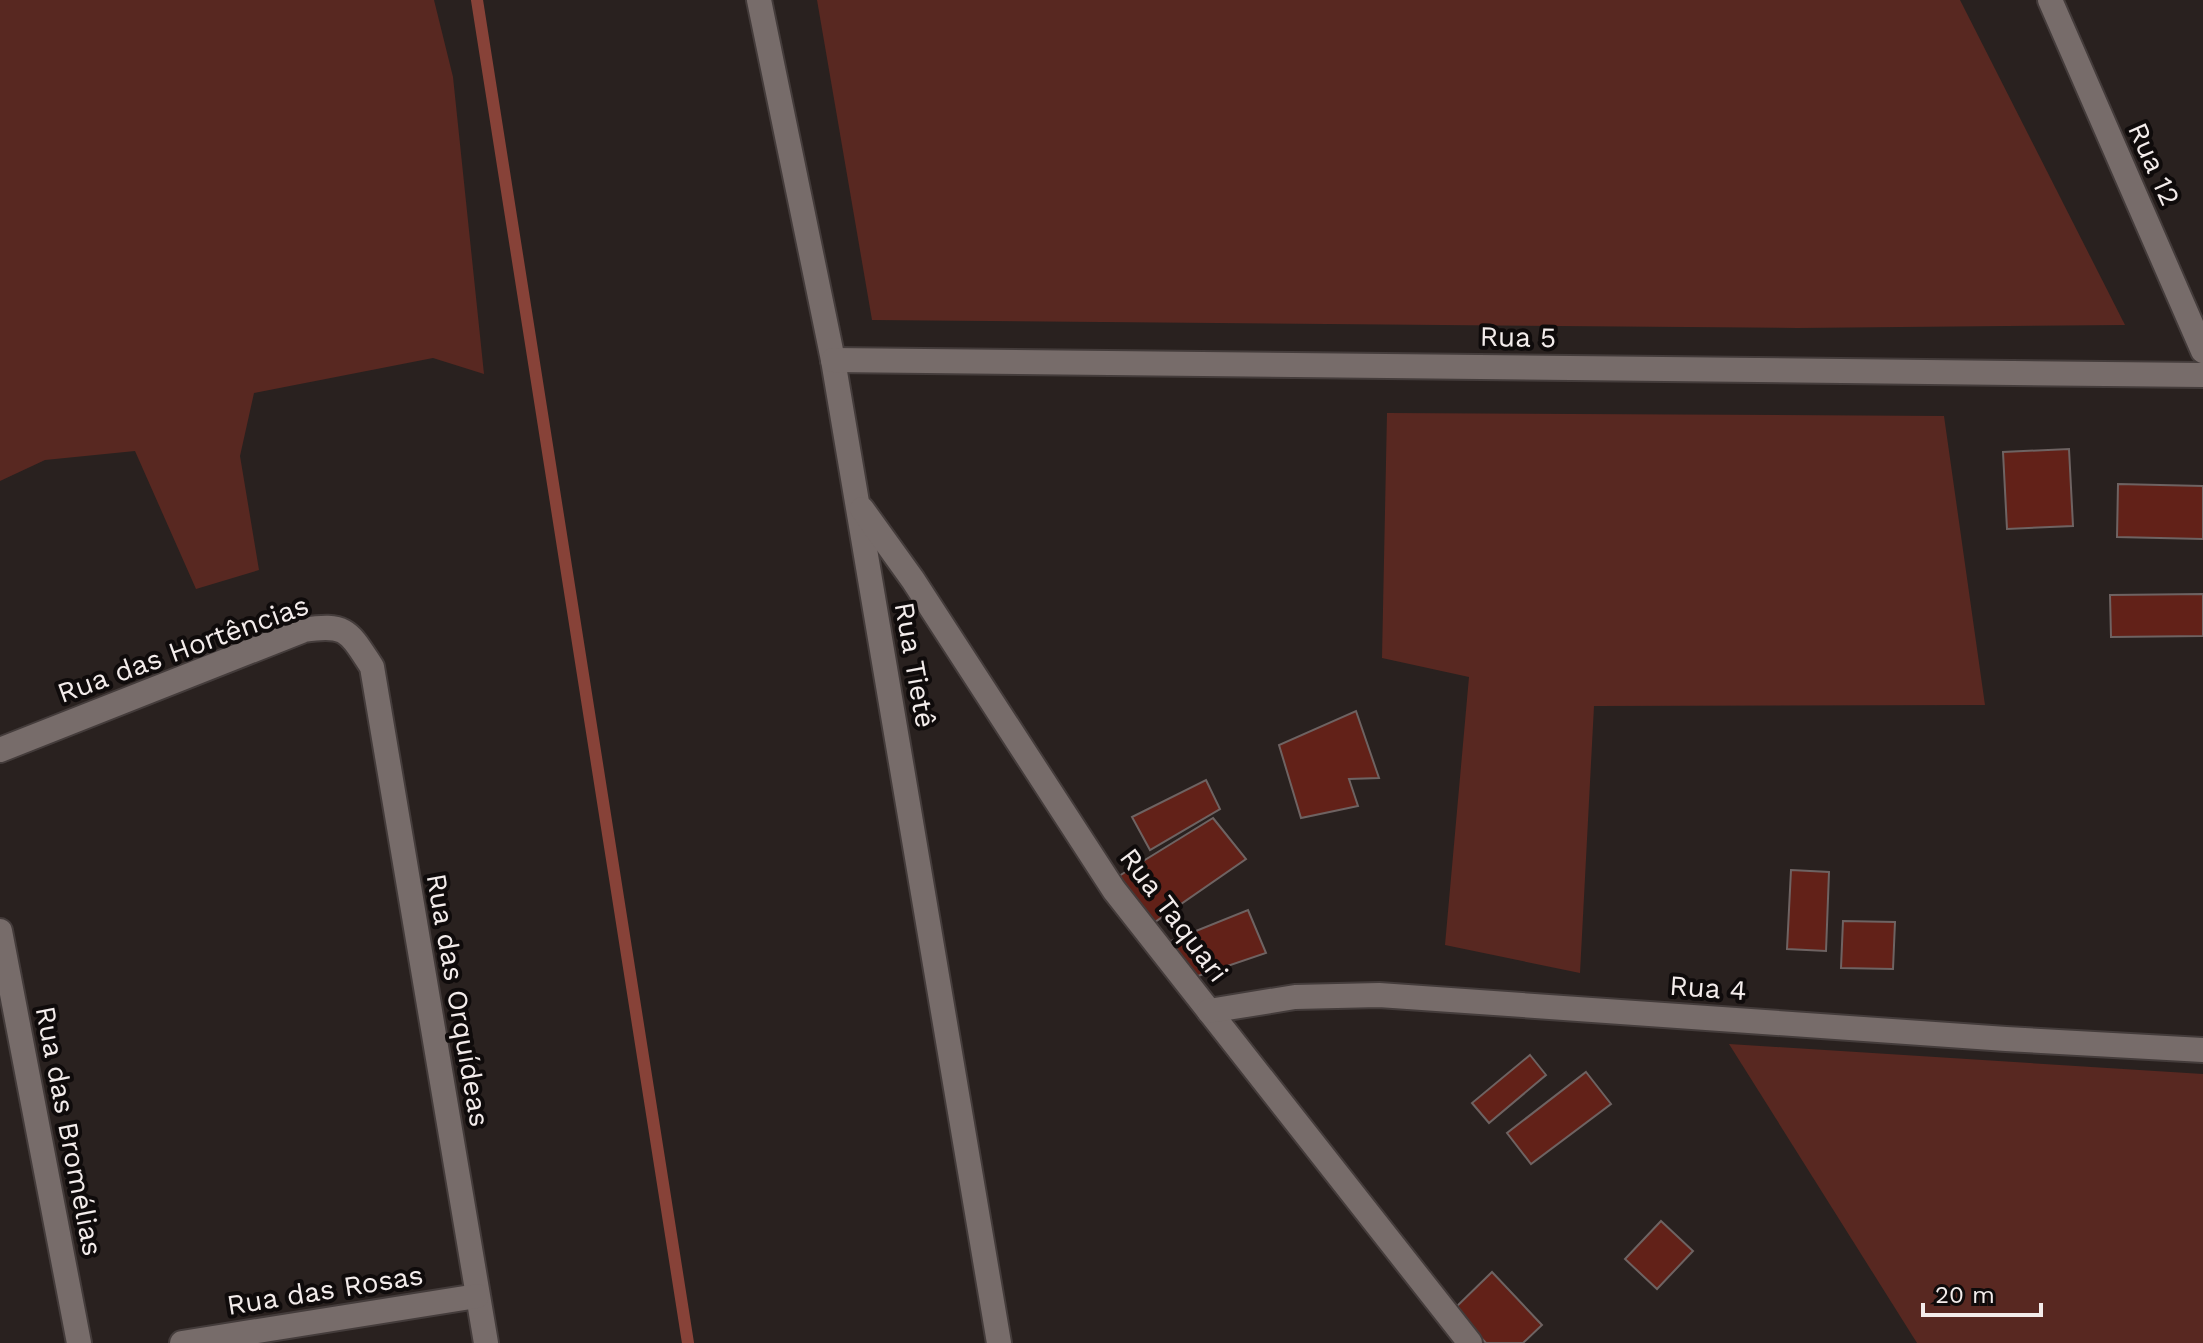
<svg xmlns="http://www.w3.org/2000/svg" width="2203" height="1343" viewBox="0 0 2203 1343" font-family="'Work Sans',sans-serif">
<rect width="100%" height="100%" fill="#29211f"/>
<g fill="#582821">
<path d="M 0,0 L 434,0 L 453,77 L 484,374 L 433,358 L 254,393 L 240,456 L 259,570 L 196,589 L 135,451 L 45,460 L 0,481 Z"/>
<path d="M 817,0 L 1960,0 L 2125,325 L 1797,328 L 872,320 Z"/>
<path d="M 1387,413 L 1944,416 L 1985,705 L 1594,706 L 1580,973 L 1445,945 L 1469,677 L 1382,658 Z"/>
<path d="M 1729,1044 L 2203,1074 L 2203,1343 L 1917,1343 Z"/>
</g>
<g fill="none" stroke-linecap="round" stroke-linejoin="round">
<path stroke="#874238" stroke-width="12" d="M 477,0 L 688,1343"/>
</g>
<g fill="#622118" stroke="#6e6362" stroke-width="2">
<path d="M 2069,449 L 2073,526 L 2007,529 L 2003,452 Z"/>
<path d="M 2118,484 L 2203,486 L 2203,539 L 2117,537 Z"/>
<path d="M 2203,594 L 2203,636 L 2111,637 L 2110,595 Z"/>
<path d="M 1356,711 L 1379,778 L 1349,779 L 1358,806 L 1301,818 L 1279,745 Z"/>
<path d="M 1206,780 L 1220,809 L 1150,850 L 1132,817 Z"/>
<path d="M 1213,818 L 1246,859 L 1152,924 L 1119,876 Z"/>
<path d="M 1791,870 L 1829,872 L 1826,951 L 1787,949 Z"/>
<path d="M 1248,910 L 1266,953 L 1192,978 L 1166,943 Z"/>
<path d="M 1843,921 L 1895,922 L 1893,969 L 1841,968 Z"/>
<path d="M 1530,1055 L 1546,1075 L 1489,1123 L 1472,1103 Z"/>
<path d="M 1586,1072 L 1611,1104 L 1531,1164 L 1507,1133 Z"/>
<path d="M 1661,1221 L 1693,1251 L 1657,1289 L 1625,1259 Z"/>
<path d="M 1492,1272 L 1542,1325 L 1523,1343 L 1486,1343 L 1454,1309 Z"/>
</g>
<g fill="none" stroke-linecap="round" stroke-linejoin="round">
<g stroke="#443c3b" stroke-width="28">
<g id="minor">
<path d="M 759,0 L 833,360 L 999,1343"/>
<path d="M 2050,0 L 2203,351"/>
<path d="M 833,360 L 2203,375"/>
<path d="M 862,509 L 913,580 L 1114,890 L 1470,1343"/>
<path d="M 0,750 L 304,630 C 347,623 349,632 372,667 L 486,1343"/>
<path d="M 0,931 L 79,1343"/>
<path d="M 1209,1011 L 1295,997 L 1379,995 L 2006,1039 L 2203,1050"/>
<path d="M 182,1343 L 477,1296"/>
</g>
</g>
<use href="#minor" stroke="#776c6a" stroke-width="24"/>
</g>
<g text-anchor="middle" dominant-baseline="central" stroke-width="8" stroke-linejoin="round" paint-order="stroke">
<g font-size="28" fill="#f3eceb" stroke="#0f0b0b">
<text transform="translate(2154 164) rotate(66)">Rua 12</text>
<text transform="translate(1518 337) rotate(1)">Rua 5</text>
<text transform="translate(183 649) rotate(-20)">Rua das Hortências</text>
<text transform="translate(915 665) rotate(80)">Rua Tietê</text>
<text transform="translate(1174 915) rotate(53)">Rua Taquari</text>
<text transform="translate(1708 988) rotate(4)">Rua 4</text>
<text transform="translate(458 1000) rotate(80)">Rua das Orquídeas</text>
<text transform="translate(69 1131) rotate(79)">Rua das Bromélias</text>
<text transform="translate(325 1290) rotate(-9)">Rua das Rosas</text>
</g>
</g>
<path d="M1923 1303v12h118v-12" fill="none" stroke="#f3eceb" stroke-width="4"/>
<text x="1935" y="1303" font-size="24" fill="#f3eceb" stroke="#0f0b0b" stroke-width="6" paint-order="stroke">20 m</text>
</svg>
